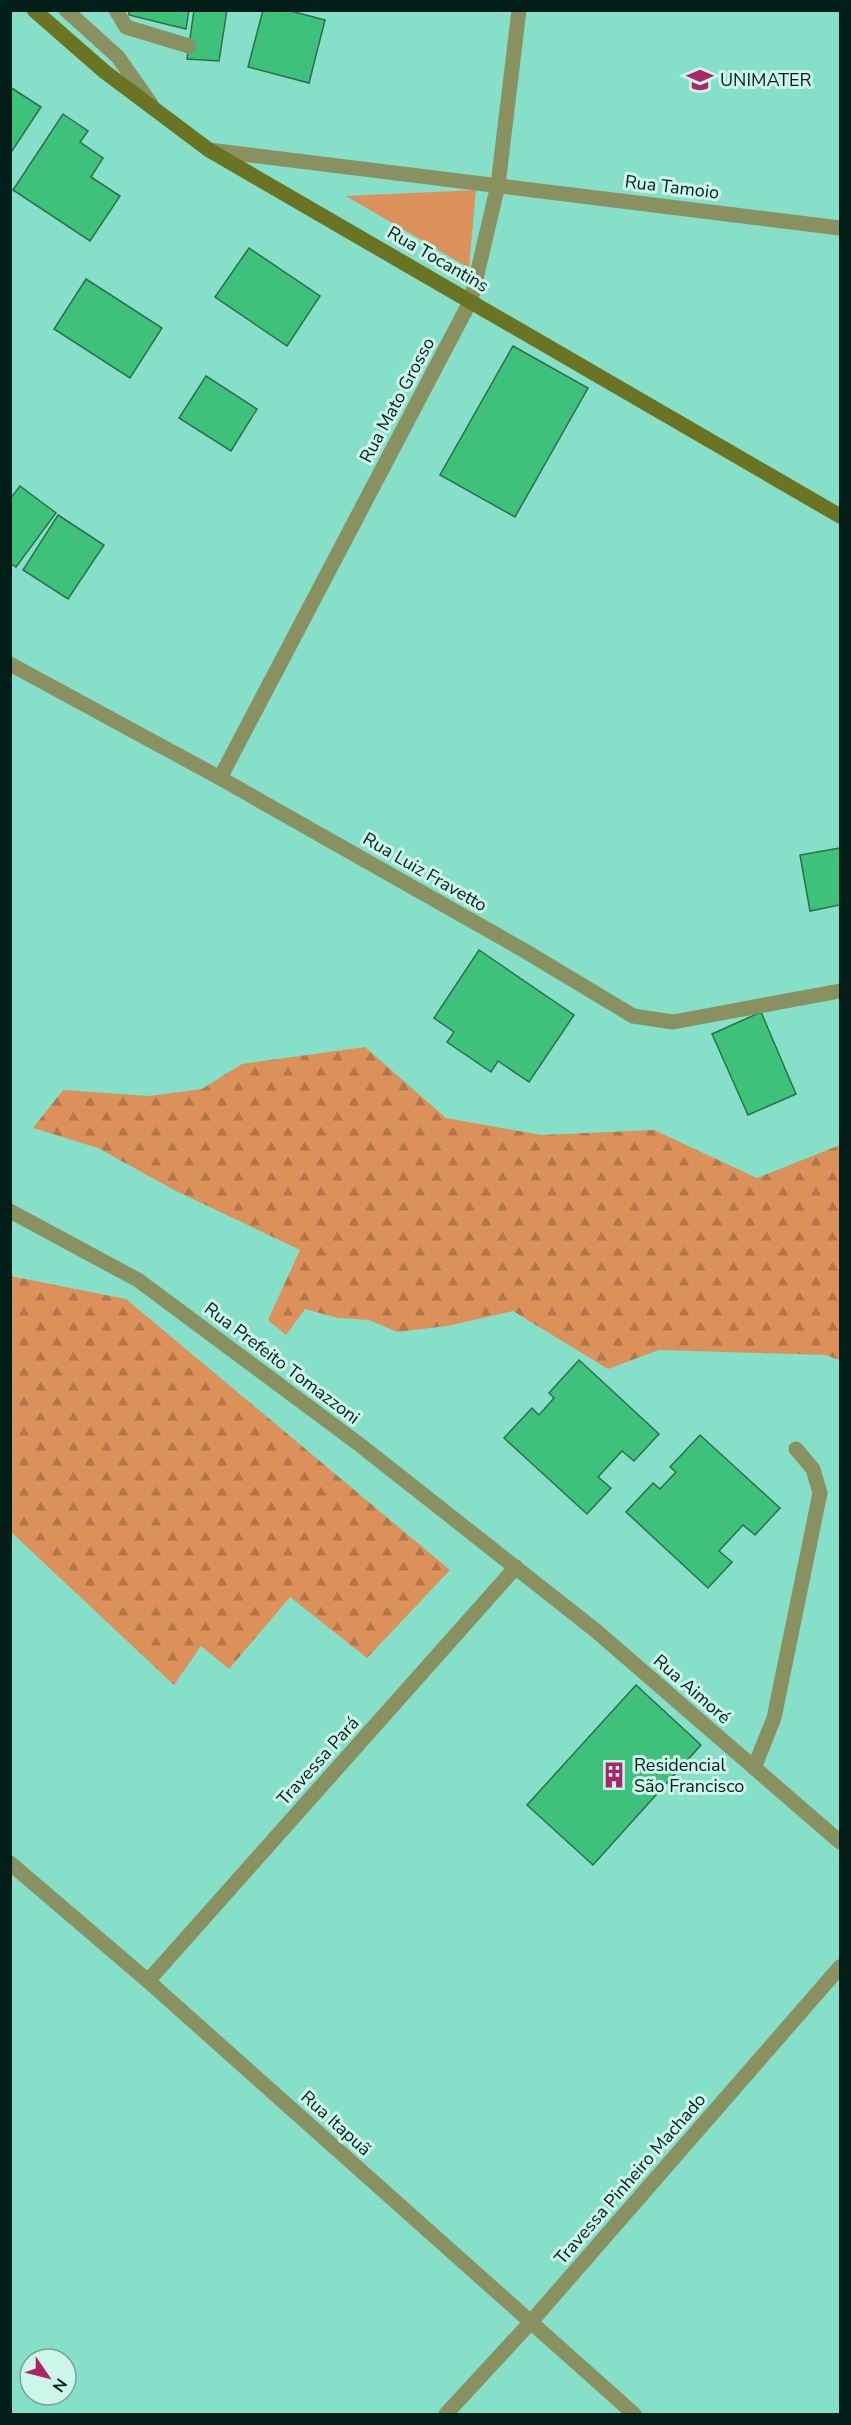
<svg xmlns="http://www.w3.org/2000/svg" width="851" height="2425" viewBox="0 0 851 2425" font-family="'Nunito Sans',sans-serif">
<defs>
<pattern id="forest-firs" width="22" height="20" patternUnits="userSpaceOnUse" patternTransform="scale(1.5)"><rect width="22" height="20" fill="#dd915a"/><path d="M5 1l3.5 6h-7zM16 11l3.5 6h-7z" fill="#b17649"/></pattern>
</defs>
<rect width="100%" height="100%" fill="#86dfc8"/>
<g fill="url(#forest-firs)">
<path d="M 365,1047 L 446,1118 L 541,1135 L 654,1130 L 757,1178 L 840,1145 L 840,1360 L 825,1355 L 659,1350 L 608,1369 L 513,1311 L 447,1326 L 397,1332 L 369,1320 L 338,1318 L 305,1309 L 286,1335 L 268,1320 L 300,1250 L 174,1190 L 98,1148 L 33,1128 L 63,1090 L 149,1096 L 202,1089 L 242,1064 Z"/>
<path d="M 10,1276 L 126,1299 L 450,1570 L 367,1658 L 290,1597 L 229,1669 L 201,1646 L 174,1685 L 11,1532 Z"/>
</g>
<path fill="#dd915a" d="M 476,190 L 469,268 L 346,196 Z"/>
<g fill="#3ec17a" stroke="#2d6f49" stroke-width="1.5">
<path d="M 129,10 L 189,10 L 186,29 L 129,15 Z"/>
<path d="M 194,10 L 227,10 L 219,61 L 187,59 Z"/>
<path d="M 263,10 L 287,10 L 325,20 L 309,83 L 248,67 Z"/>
<path d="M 10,87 L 41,107 L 10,154 Z"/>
<path d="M 63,114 L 88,131 L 80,142 L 103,158 L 91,177 L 120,196 L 90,241 L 13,190 Z"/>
<path d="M 249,248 L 320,296 L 287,346 L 215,297 Z"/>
<path d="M 86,279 L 162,328 L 130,378 L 54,329 Z"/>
<path d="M 513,346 L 588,388 L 515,517 L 440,475 Z"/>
<path d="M 206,376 L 257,409 L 231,451 L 179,418 Z"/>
<path d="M 20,486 L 56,513 L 16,567 L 10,563 L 10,499 Z"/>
<path d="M 58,515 L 104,545 L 68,599 L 23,570 Z"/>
<path d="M 840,848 L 840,905 L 810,911 L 800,855 Z"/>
<path d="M 479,950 L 574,1015 L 529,1082 L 498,1061 L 491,1072 L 447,1042 L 454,1032 L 434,1018 Z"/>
<path d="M 761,1012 L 796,1094 L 748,1115 L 712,1034 Z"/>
<path d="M 579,1360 L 659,1434 L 634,1461 L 622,1451 L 598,1477 L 611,1488 L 587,1514 L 504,1438 L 532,1408 L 539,1415 L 554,1398 L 549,1393 Z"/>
<path d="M 700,1435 L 780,1508 L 755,1535 L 743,1525 L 719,1551 L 732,1562 L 708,1588 L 626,1512 L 653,1483 L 660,1489 L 676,1472 L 670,1467 Z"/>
<path d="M 636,1685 L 701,1745 L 593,1865 L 527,1805 Z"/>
</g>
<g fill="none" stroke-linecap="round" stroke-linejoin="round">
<g stroke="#8a9160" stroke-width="15">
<path d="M 66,10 L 118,57 L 151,104"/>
<path d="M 116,10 L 126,27 L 189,46"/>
<path d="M 754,1768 L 774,1718 L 820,1493 L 813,1469 L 796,1449"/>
</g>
<g stroke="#8a9160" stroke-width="15">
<path d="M 209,150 L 840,228"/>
<path d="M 10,664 L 220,778 L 525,951 L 633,1016 L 673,1022 L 840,991"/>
<path d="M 220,778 L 471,300 L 498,185 L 519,10"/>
<path d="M 10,1211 L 138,1280 L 360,1445 L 595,1630 L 840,1842"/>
<path d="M 10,1863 L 148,1981 L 634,2414"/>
<path d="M 148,1981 L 516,1567"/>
<path d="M 446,2414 L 530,2323 L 840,1967"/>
</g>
<path stroke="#6b7423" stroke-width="15" d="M 34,10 L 105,72 L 209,150 L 840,516"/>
</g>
<defs>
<g id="university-bare" transform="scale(2.07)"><path d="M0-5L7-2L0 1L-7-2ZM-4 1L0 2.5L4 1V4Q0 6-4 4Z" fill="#ac2569" stroke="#ccf6ea" stroke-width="2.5" paint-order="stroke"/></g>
<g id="building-bare" transform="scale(2.07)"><path d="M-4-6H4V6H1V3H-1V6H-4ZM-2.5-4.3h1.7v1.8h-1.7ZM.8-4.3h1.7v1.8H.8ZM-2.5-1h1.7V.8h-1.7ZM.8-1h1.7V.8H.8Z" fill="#ac2569" stroke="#ccf6ea" stroke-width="2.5" paint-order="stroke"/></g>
</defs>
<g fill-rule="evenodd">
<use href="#university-bare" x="700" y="80"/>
<use href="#building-bare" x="614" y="1775"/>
</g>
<g text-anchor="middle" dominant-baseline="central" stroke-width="6" stroke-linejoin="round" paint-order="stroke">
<g font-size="18" fill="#021e18" stroke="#ccf6ea" text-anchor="start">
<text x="720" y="80">UNIMATER</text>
<text x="634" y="1765">Residencial<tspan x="634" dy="21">São Francisco</tspan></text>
</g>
<g font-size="18" fill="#021e18" stroke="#ccf6ea">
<text transform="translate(672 187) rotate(7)">Rua Tamoio</text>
<text transform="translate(438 259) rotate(30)">Rua Tocantins</text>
<text transform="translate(397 400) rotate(-62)">Rua Mato Grosso</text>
<text transform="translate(425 872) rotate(30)">Rua Luiz Fravetto</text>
<text transform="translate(282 1363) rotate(37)">Rua Prefeito Tomazzoni</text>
<text transform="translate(692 1689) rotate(41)">Rua Aimoré</text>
<text transform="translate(318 1761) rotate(-48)">Travessa Pará</text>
<text transform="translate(336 2123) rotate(42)">Rua Itapuã</text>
<text transform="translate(630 2179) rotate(-49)">Travessa Pinheiro Machado</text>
</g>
</g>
<rect width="851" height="2425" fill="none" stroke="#021e18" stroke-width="24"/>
<g transform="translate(48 2377) rotate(125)"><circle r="28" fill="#ccf6ea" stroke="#7ba096" stroke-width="1.5"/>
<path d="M0-4.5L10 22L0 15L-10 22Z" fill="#ac2569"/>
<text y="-9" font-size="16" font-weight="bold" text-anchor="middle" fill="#021e18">N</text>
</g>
</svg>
